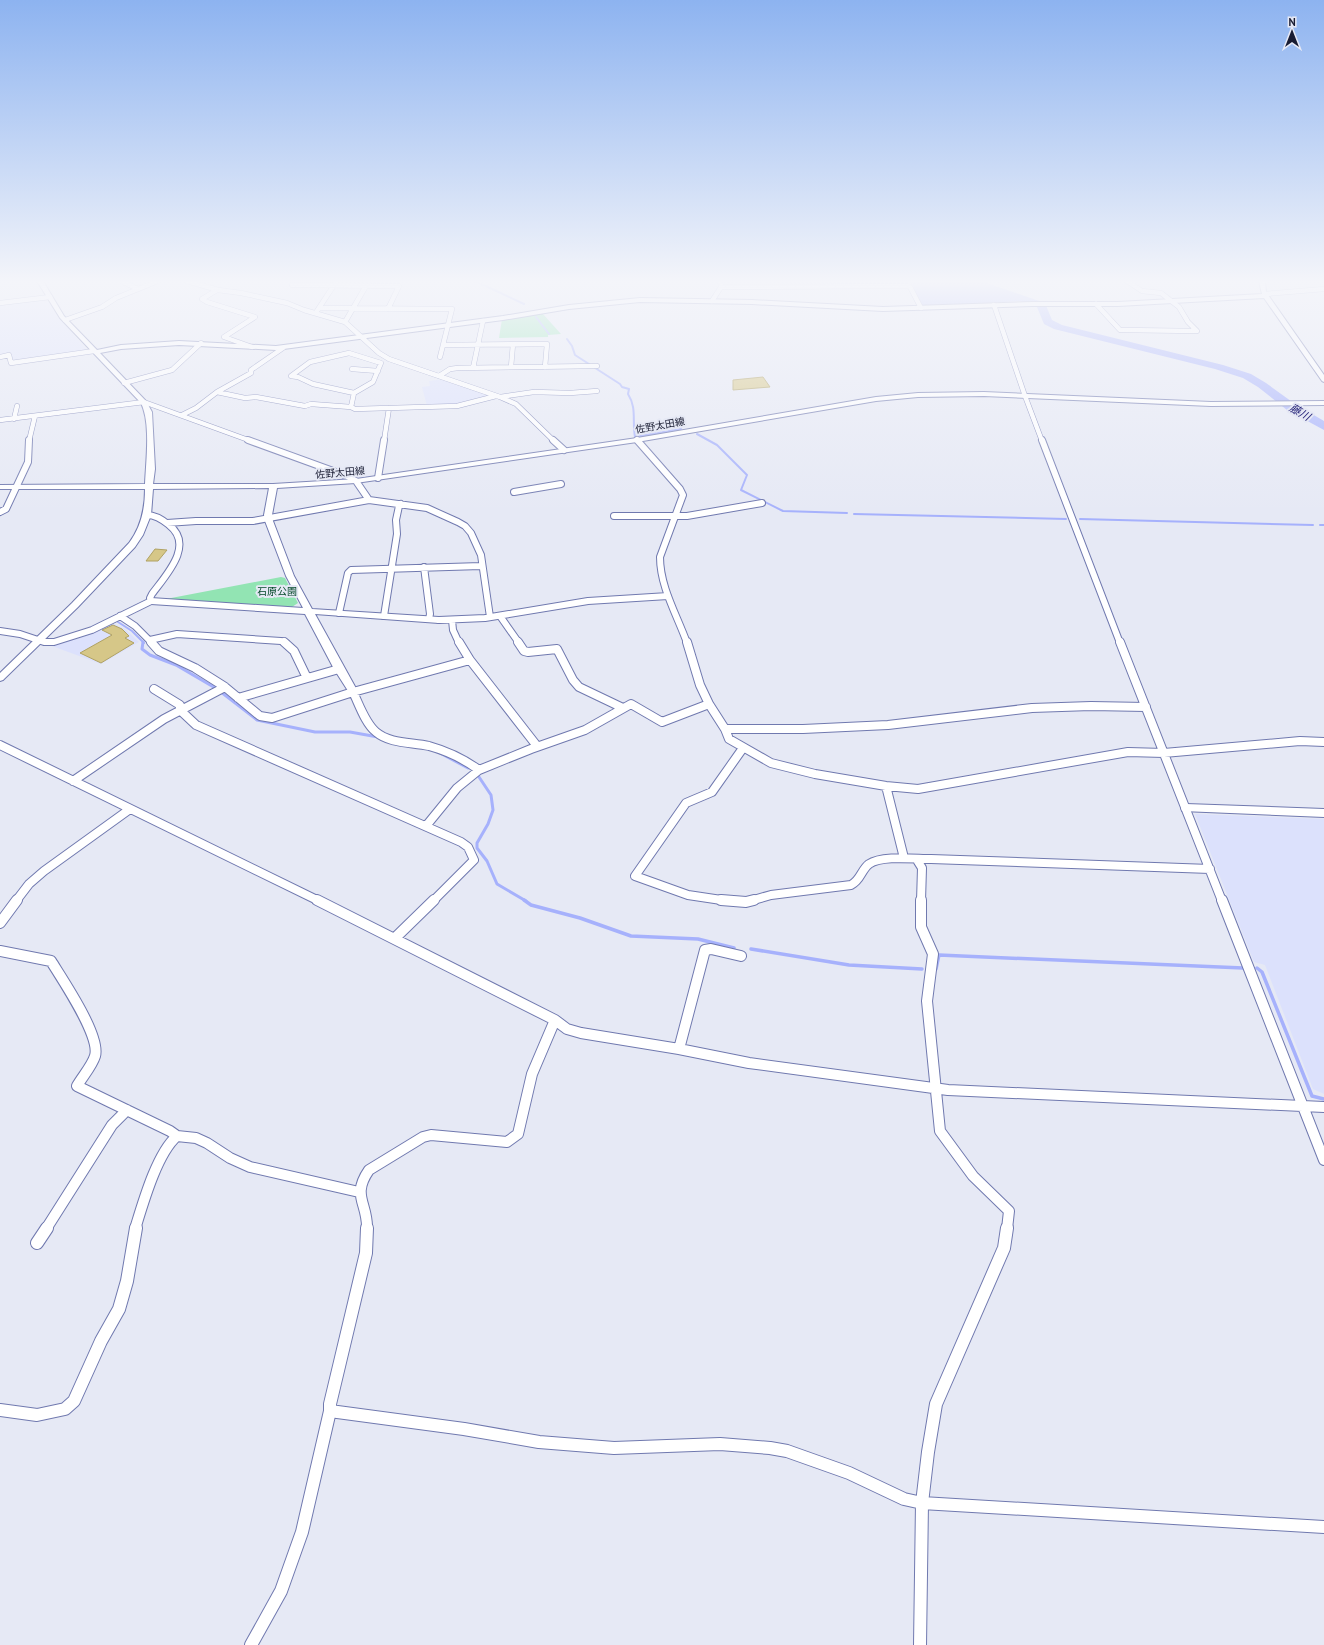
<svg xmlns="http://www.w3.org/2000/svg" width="1324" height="1645" font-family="'PT Sans','Noto Sans JP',sans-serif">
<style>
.built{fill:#dce1fc}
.green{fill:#92e4b3}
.water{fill:#a6b1fc}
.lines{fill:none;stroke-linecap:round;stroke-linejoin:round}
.stream-far2{stroke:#a6b1fc;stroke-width:2}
.stream-far1{stroke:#a6b1fc;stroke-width:3}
.stream{stroke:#a6b1fc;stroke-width:3.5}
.river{fill:#a6b1fc;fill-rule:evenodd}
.building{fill:#d6c788;stroke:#b0a263}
.street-far4-casing{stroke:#7079af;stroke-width:5.5}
.street-far3-casing{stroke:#7079af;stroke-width:8}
.street-far2-casing{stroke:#7079af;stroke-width:10}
.street-far1-casing{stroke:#7079af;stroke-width:12}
.street-casing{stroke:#7079af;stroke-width:14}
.secondary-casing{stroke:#7079af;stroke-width:2}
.street-far4{stroke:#fff;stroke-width:4.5}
.street-far3{stroke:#fff;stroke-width:6}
.street-far2{stroke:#fff;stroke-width:8}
.street-far1{stroke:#fff;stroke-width:10}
.street{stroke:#fff;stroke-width:12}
.secondary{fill:#fff;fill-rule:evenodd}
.labels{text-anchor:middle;stroke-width:4;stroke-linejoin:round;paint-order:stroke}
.far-street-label{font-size:10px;fill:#191c32;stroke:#e6e9f5}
.far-park-label{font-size:10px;fill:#05492a;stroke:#e6e9f5}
.far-water-label{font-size:11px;font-style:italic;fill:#28267a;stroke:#e6e9f5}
</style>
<rect width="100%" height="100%" fill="#e6e9f5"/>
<path class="built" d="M722,281H885L881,284H723Z
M47,299L59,318L88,351L13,362L11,354L0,356V303Z
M443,379L489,396L462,404L427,406L422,387L430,386L429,381Z
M112,623L125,629L139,642L101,664L52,646Z
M1195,814L1324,819V1094L1313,1089L1265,965L1254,962Z"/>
<path class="green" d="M540,313L543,314L561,334L548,335V337L499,338L502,319Z
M281,577L285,578L298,603L292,607L166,599Z"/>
<path class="water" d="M962,281L1013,296L1022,301L926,306L922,305L910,282Z"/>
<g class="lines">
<path class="stream-far2" d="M475,281L524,304
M1026,301H1030
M536,317L549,334
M567,339L572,346L575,355L620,384L622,387L629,389L628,394C637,408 632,421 635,437L681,429
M697,434L717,445L747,475L741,490L783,511L847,513
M854,514L1066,519
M1080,519L1313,525
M1320,525H1324
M118,622L132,631L144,643"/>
<path class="stream-far1" d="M143,642L142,649L150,655L176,665L217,689
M221,692L257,720L315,732H350L378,737
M440,753L468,768
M479,777L491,795L493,810L488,824L477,843V848L487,861L497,884L526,901"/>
<path class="stream" d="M524,900L531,905L580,918L631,936L698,939L734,948
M751,949L849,965L922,969
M1257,968L1262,972L1312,1096L1324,1099
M936,969L939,955L1243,968"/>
<path class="river" d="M965,281H981L1045,303L1052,320L1062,325L1223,365L1251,374L1266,383L1295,404L1324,421V430L1287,410L1258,387L1243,378L1215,369L1054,329L1044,324L1037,307L967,283Z"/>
</g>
<path class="building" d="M763,377L770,387L733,390V380Z
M155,549L167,550L158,561H146Z
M113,625L122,629L129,636L125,638L134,643L101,663L80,653L112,635L102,630Z"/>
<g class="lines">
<g class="street-far4-casing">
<path id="street-far4" d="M121,281L138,289
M187,281L218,290L241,293L287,303L304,310L345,322L379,353L389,359L500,397L516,404L554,441
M292,285L399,286L388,309
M721,287L908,286L910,287L921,308
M217,290L202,299L207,302L255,317L224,337L252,347
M1265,294L1324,289
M712,301L721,287L720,281
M0,303L50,297
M1096,304L1120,330L1197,331L1188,322L1179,307L1161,293L1142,291L1127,281
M994,305L1025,396L1042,441
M319,308L452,309L440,357
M317,311L336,282
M65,320L102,307L116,298L158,281
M345,322L366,286
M443,345L547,344L545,367
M349,353L381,363L373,382L354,393L313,384L298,377L291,376L310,362Z
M0,357L9,355L11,363L94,351
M511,367L513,344
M473,368L483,321
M352,369L378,371
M439,376L450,369L458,368L597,366
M124,383L172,370L201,343
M217,392L245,398L256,397L305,406L311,404L351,407
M354,393L351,407L355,409L457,406L496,396
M500,397L534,392L570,393L597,391
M182,415L196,408L217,392L251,373V370L283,348
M14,419L17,406
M0,420L144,402L251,441
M29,441L35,416
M384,441L389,408"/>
</g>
<g class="street-far3-casing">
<path id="street-far3" d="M248,440L347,476L356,481L369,500
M553,440L564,450
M637,440L680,489L683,495L660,557C660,587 677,615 687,643
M1042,440L1120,643
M378,478L384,440
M514,492L561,484
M0,512L6,509L28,462L29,440
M614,516H687L762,503
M167,523L196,521H253L369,500L427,508L458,522L465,526L471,533L481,555L490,617
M424,567L430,614L429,619
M339,613L348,573L351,570L481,566
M120,616L135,626L152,643
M384,616L397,534L396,520L399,506L401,504
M500,616L519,643
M439,620L485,618L588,601L668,596
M452,620L453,630L459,643
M0,631L20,634L44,642H54L92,630L151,601L150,598L152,594C166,575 195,545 169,525C163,520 155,515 147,515
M150,640L177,634L281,641L286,643"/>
</g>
<g class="street-far2-casing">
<path id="street-far2" d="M151,642L159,651L195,668L225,687L260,716L272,718L353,692L470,660L459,642
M284,642L294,651L307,678
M518,642L524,651L528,652L557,649L573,680L579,687L623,708
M687,642L700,685L709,704L725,729L729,739L771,763L815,774L886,786L918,789L1128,752L1164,753L1300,741L1324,742
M1120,642L1222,901
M470,660L537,746
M154,689L180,705V710L196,725L461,842L468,847L474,860L433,901
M353,692C359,704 365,723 376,732C390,744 412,742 429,746C447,751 464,759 479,770
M238,698L339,669
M725,729H803L888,725L1032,708L1091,706L1146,707
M0,745L319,901
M73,781L164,719L225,687
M886,786L904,858
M426,826L457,788L479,770L531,749L585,730L631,704L662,722L709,704
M917,860L922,868L921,901
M16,901L29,884L44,871L130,809
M728,901L688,895L635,876L686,803L712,792L743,748
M750,901L771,895L851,885C861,880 861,870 869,864C882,855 915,859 931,859L1210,869"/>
</g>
<g class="street-far1-casing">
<path id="street-far1" d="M317,900L555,1020L567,1029L581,1033L679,1049L749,1063L948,1090L1324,1107
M721,900L746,902L754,900
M921,900V927L933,954L927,1001L940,1131L973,1176L1009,1211L1007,1229
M1222,900L1324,1160
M0,923L17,900
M395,938L434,900
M0,951L51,961C62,979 101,1036 95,1056C92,1066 82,1077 77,1086L170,1131L177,1136
M679,1049L705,950L711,949L741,956
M46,1229L112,1125L127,1110
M135,1229C143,1203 157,1153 177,1136L196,1138L207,1143L230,1158L250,1167L359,1192
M367,1229C368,1203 351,1196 369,1170L423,1137L431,1135L507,1142L518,1134L532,1074L555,1020"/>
</g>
<g class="street-casing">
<path id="street" d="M37,1243L47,1228
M0,1410L37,1415L65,1409L74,1401L101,1341L119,1309L127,1281L136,1228
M330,1411L464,1429L539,1442L614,1448L720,1444L770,1448L787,1451L849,1473L904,1499L922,1503L1324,1527
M251,1645L281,1591L302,1532L330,1411V1404L366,1253L367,1228
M920,1645L922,1503L928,1452L936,1404L1004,1248L1007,1228"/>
</g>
<g class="secondary-casing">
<path id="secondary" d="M37,281H43L64,316L97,350L121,345L179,341L276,346L503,316L569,305L640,298L752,300L883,307L1032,302H1118L1262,294L1259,281H1265L1266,292L1324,375V382L1322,381L1264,298L1118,306H1032L883,311L752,304L640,302L569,309L503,320L276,350L179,345L121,349L100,353L146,401L152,412L155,469L153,484H273L356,479L637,438L876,397L918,393L984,392L1211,402L1324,401V405L1211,406L984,396L918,397L876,401L637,442L356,483L277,488L272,515L273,521L294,576L312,609L439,617L444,620L439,623L315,614L358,692L353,695L350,694L334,669L305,614L151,604L147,601L151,598L303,608L286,576L265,521L264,515L269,488L153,489L151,515L143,535L135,547L78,607L3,680L0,681V673L72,603L129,543C141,527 145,509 145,489H0V485L145,484C146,461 151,423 141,403L60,318Z
M1186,804L1324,809V817L1182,811L1181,808L1182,805Z"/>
</g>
<use href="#street-far4" class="street-far4"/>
<use href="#street-far3" class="street-far3"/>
<use href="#street-far2" class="street-far2"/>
<use href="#street-far1" class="street-far1"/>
<use href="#street" class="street"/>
<use href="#secondary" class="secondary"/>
</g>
<linearGradient id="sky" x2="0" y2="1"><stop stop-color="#8db3f0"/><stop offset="0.55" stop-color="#f4f5fa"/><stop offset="1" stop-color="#f4f5fa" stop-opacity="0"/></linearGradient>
<rect width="1324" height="512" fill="url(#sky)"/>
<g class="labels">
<g class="far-street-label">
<text transform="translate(660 425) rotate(-10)" y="4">佐野太田線</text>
<text transform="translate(340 472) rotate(-5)" y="4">佐野太田線</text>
</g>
<g class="far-park-label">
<text x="277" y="595">石原公園</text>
</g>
<g class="far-water-label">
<text transform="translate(1300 412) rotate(30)" y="4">藤川</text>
</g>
</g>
<g transform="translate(1292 32)" stroke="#e6e9f5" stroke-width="3" paint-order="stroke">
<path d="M0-3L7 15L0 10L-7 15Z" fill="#191c32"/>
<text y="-6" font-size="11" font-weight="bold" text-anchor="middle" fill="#191c32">N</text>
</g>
</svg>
